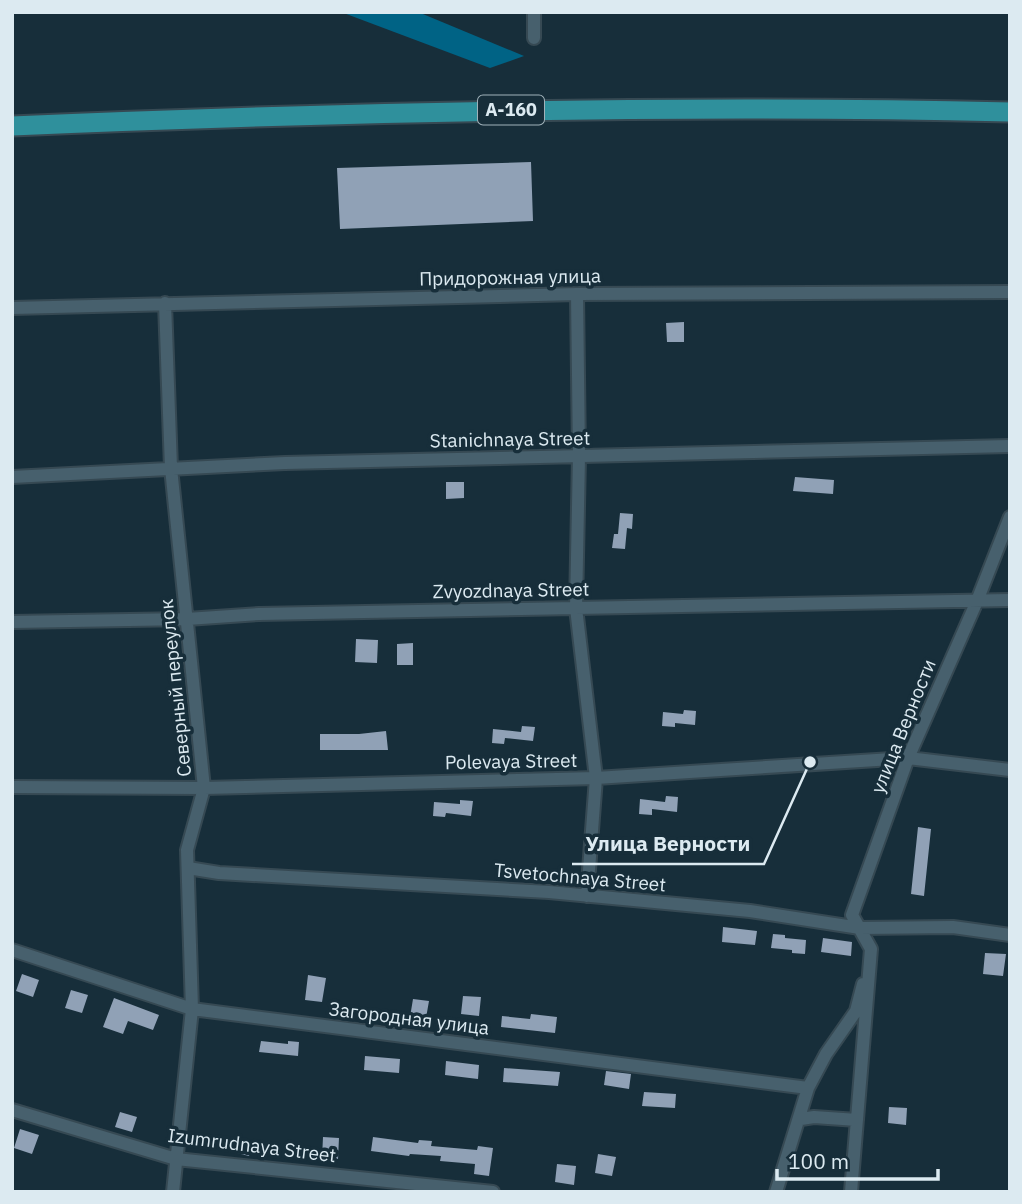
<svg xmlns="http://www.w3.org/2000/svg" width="1022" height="1204" font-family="'IBM Plex Sans',sans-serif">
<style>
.forest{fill:#006385}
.building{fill:#90a1b6}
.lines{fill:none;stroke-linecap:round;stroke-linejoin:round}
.minor-casing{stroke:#364953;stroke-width:16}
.highway-casing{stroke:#364953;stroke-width:23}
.minor{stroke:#47606d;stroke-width:12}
.highway{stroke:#2f909c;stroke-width:19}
.labels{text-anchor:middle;stroke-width:7;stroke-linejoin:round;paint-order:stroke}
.shield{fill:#172e3a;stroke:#a1b2ba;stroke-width:2}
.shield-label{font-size:18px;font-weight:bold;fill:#dceaf1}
.street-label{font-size:19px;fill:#dceaf1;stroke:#172e3a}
.leader{fill:none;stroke:#dceaf1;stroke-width:2.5}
.callout-dot{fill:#dceaf1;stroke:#172e3a;stroke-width:2.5}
.callout-label{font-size:21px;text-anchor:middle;font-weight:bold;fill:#dceaf1;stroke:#172e3a;stroke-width:7;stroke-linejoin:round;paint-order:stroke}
</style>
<rect width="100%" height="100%" fill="#172e3a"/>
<path class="forest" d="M341,12H418L524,56L490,68Z"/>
<path class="building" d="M531,162L533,221L340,229L337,168Z
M684,322V342H667L666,323Z
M795,477L834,480L833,494L793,491Z
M446,482H464V498L446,499Z
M620,513L633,514L632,529L627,528L625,549L612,548L614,534H618Z
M356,639L378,640L377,663L355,662Z
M413,643V665H397V644Z
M684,710L696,711L695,725L675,723V727L662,726L663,712L683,714Z
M522,726L535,727L533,741L505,738L504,744L492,743L493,729L521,732Z
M386,731L388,750H320V734H359Z
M666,796L678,797L677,812L652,809V815L639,814L640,799L665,802Z
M460,800L473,801L471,816L446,813L445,817L433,816L434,802L460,804Z
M918,827L931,829L924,896L911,894Z
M723,927L757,931L755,945L722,942Z
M773,934L785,935V938L806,940L805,954L792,953V950L771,948Z
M823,938L852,942L851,956L821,952Z
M985,953L1006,954L1003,976L983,974Z
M22,974L39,980L33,997L16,991Z
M308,975L326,978L322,1002L305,1000Z
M71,990L88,995L82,1013L65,1008Z
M463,996L481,997L479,1016L461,1014Z
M114,998L159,1015L153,1030L128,1021L123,1034L103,1027Z
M413,999L429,1001L426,1018L410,1017Z
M531,1014L557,1017L555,1033L501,1027L502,1016L530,1019Z
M261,1041L288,1044V1041L299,1042L298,1056L259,1052Z
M365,1056L400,1059L399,1073L364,1070Z
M446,1061L479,1065L478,1079L445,1075Z
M504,1068L560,1072L558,1086L503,1082Z
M606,1071L631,1074L629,1089L604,1085Z
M644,1092L676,1094L675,1108L642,1106Z
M889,1107L907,1108L906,1125L888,1123Z
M120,1112L137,1117L132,1132L115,1127Z
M20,1129L39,1135L32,1154L14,1148Z
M237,1137L253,1141L249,1156L233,1152Z
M323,1137L339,1138L338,1159L322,1158Z
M373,1137L418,1143L419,1140L432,1141L431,1146L477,1150L478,1146L493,1148L489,1176L474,1174L475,1164L440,1161L441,1156L410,1154L409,1156L371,1151Z
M598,1154L616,1157L612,1176L595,1173Z
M557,1164L576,1166L574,1185L555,1182Z"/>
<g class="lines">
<g class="minor-casing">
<path id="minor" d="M534,38V12
M577,294L579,456L576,608L596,778L587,896
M165,303L171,468L204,788L187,850L192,1009L173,1192
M12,308L577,294L1010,292
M12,477L285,463L1010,446
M12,622L187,619L259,614L1010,600
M12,787L204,788L596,778L908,758L1010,770
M188,868L219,873L549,892L750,911L860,928L953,927L1010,935
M12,950L192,1009L808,1088
M12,1110L176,1159L493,1192
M801,1119L814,1117L857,1120
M776,1192L808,1088L826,1054L856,1011L863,984
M851,1192L871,949L852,915L908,758L977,601L1010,517"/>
</g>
<g class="highway-casing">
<path id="highway" d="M12,126C344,112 677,104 1010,112"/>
</g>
<use href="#minor" class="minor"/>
<use href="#highway" class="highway"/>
</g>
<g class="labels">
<rect class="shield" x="478" y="95.5" width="66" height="29" rx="5"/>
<g class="shield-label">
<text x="511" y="116">А-160</text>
</g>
<g class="street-label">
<text transform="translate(510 277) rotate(-1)" y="7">Придорожная улица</text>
<text transform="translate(510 439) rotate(-1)" y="7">Stanichnaya Street</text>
<text transform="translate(511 590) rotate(-1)" y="7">Zvyozdnaya Street</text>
<text transform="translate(175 688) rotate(-96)" y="7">Северный переулок</text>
<text transform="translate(903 726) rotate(-68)" y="7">улица Верности</text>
<text transform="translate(511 761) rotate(-1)" y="7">Polevaya Street</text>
<text transform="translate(580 877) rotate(5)" y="7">Tsvetochnaya Street</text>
<text transform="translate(409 1018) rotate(7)" y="7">Загородная улица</text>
<text transform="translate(252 1145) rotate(7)" y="7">Izumrudnaya Street</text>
</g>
</g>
<path class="leader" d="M810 762L764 864H572"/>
<circle class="callout-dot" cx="810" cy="762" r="7"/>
<g class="callout-label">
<text x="668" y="851">Улица Верности</text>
</g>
<rect width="1022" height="1204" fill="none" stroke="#dceaf1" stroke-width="28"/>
<path d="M777 1169v10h161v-10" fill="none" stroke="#dceaf1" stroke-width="3.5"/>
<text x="788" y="1169" font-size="21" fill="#dceaf1" stroke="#172e3a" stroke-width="5" paint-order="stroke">100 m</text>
</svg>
